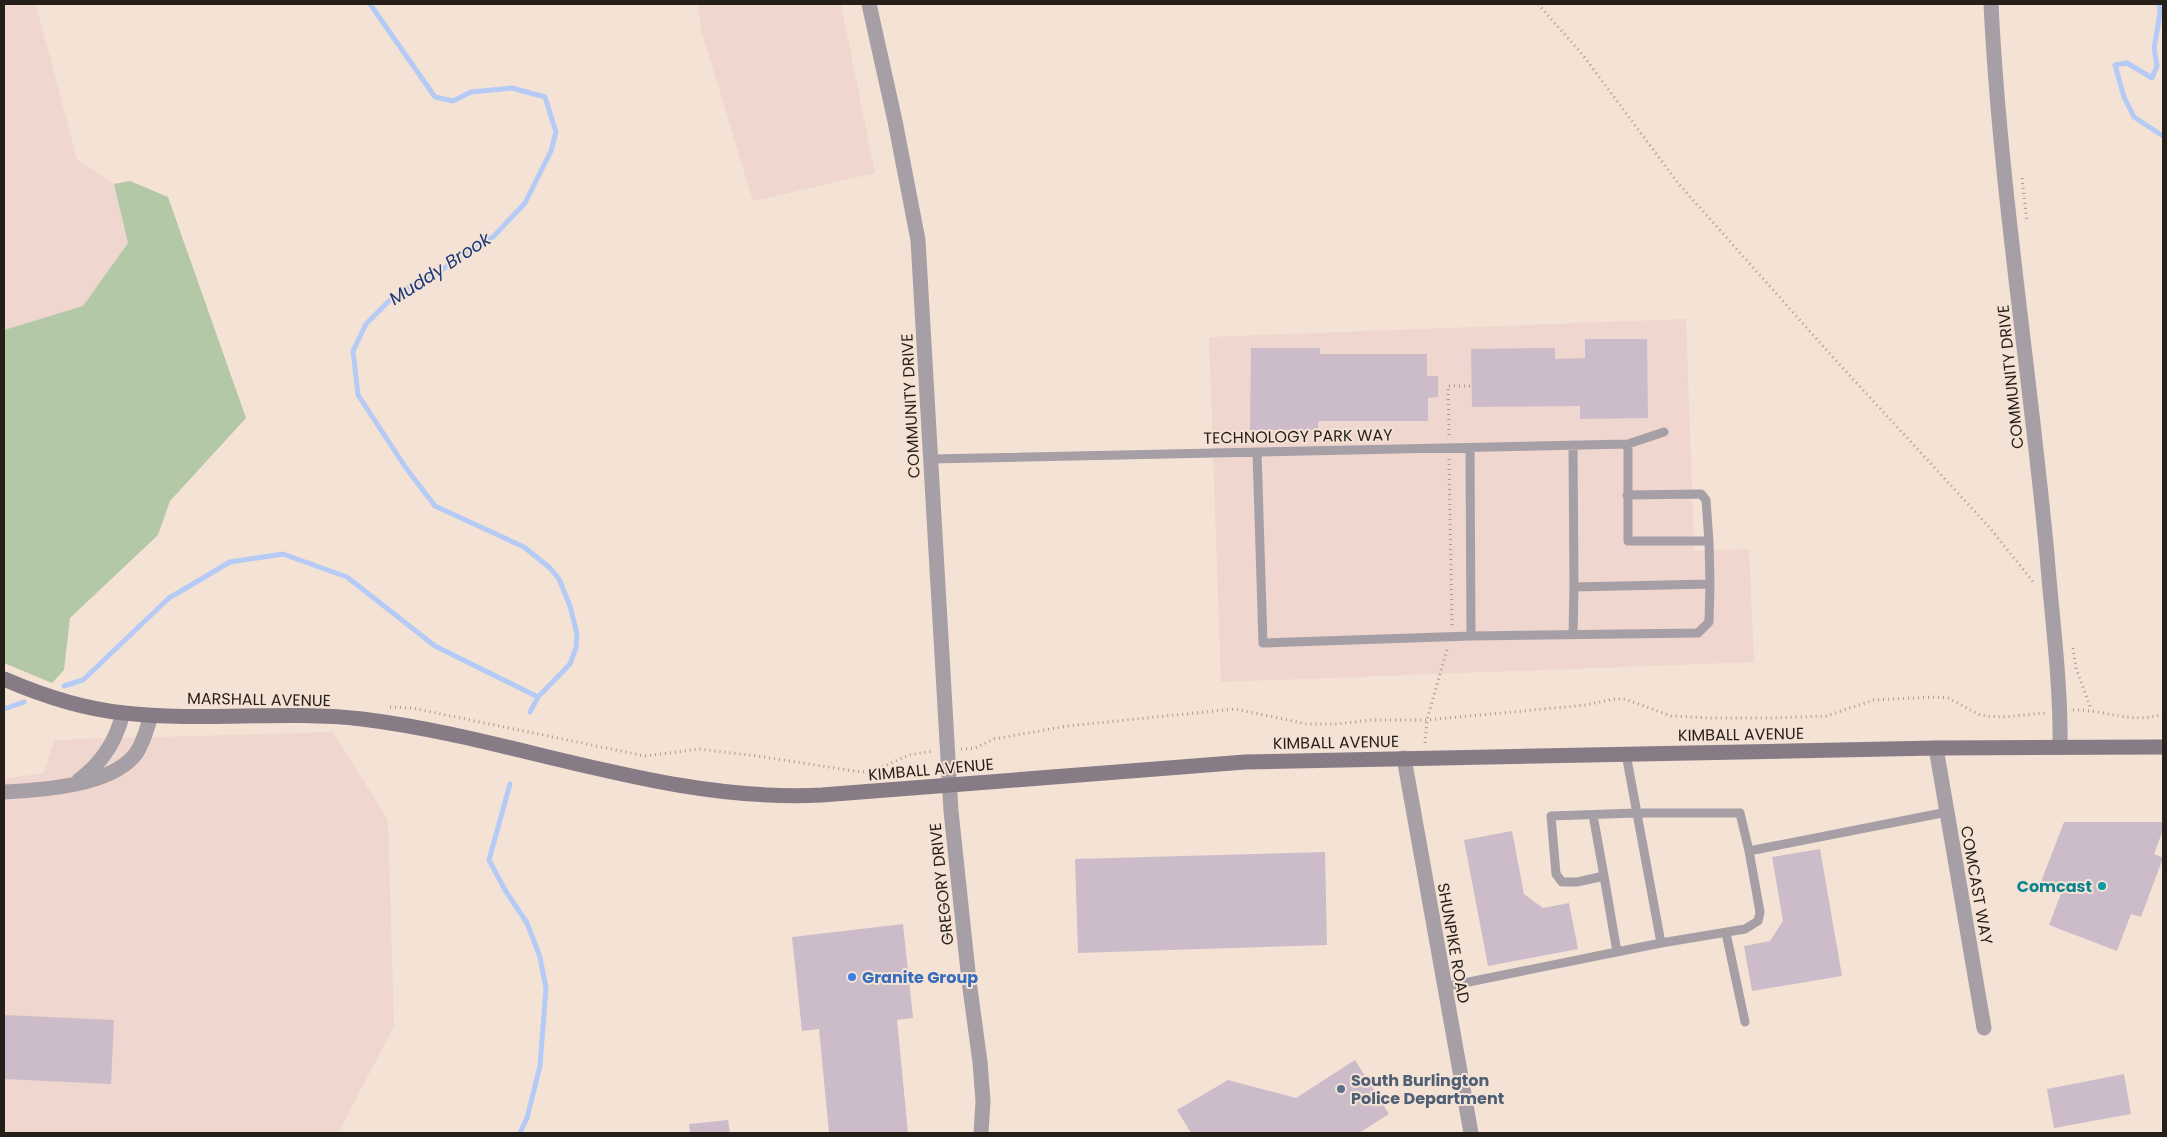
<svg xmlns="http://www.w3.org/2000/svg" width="2167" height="1137" font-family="Poppins,sans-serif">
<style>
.commercial{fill:#efd6ce}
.green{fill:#b3c8a7}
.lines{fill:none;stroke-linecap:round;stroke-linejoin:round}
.stream{stroke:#b5cbf6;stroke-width:5}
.building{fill:#ccbcca}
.path{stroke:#a89a90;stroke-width:3;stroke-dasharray:1 4;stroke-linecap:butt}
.service{stroke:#a69fa5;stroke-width:9}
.minor{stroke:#a69fa5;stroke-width:15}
.tertiary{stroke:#a69fa5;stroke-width:15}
.secondary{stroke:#877c85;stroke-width:15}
.culture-dot{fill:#0f9aa8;stroke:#f4e2d5;stroke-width:2}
.shop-dot{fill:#3f7fe0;stroke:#f4e2d5;stroke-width:2}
.service-dot{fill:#5c6f8a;stroke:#f4e2d5;stroke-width:2}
.labels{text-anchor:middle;stroke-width:4;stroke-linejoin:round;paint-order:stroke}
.street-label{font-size:16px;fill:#251e19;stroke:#f4e2d5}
.culture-label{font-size:16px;font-weight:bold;fill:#0d838f;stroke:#f4e2d5;text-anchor:end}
.shop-label{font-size:16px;font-weight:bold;fill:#366cbe;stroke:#f4e2d5;text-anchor:start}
.service-label{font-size:16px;font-weight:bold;fill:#4e5e75;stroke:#f4e2d5;text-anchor:start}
.water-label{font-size:18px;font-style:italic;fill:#1d3977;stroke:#f4e2d5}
</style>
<rect width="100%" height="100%" fill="#f4e2d5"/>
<path class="commercial" d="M4,4H36L77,160L114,184L128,243L83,306L4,330Z
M697,4H841L875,173L753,201L702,33Z
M1686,319L1694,551L1749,549L1754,662L1221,682L1209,337Z
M333,732L388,820L394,1026L338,1133H4V779L44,773L54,740Z"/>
<path class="green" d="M130,181L168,197L246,418L170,501L158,535L70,618L64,670L52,683L4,663V330L83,306L128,243L114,184Z"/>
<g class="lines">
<path class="stream" d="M370,4L435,97L453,101L471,92L512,88L545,97L556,132L551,151L525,203L493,237L479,243L436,274L412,285L404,293L389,301L366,324L353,351L358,395L406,468L435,506L524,547L550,568L559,579L570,606L577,634L576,648L570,664L538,697L530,712
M2159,4L2160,14L2154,48L2157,66L2152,78L2127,63L2115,65L2124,97L2134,117L2163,136
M64,686L83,680L169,598L230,562L283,554L347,577L435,646L538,697
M4,709L24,702
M510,784L489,860L505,890L527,923L540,957L546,988L540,1066L527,1118L520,1133"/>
</g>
<path class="building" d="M1585,339H1647L1648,418L1580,419V406L1472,407L1471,349L1555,348V359L1585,358Z
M1251,348H1320V354H1427V376H1438V397L1428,398V421H1318V430H1250Z
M2064,822H2163V830L2154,854L2163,858L2141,917L2131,914L2117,951L2049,925L2062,891L2041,882Z
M1512,831L1524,894L1543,908L1569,903L1578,949L1488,966L1464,840Z
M1820,849L1842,976L1752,991L1744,946L1770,941L1783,921L1772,857Z
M1325,852L1327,945L1078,953L1075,859Z
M903,924L913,1018L897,1020L908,1133H829L819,1029L802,1031L792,937Z
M4,1015L114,1020L111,1084L4,1079Z
M1355,1060L1389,1114L1359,1133H1191L1177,1110L1228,1080L1296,1098Z
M2124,1074L2131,1114L2054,1128L2047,1089Z
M728,1120L730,1133H690L689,1124Z"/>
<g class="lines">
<path class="path" d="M1538,4L1582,54L1678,183L1830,354L1990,528L2034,583
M2022,178L2027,222
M1449,435L1448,386H1471
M1449,459L1452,625
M2073,648L2076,668L2091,709
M390,707L412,708L645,756L699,749L757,756L861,772L878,769L909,755L933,751
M2073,710C2104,709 2132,725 2163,714
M1425,743L1427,720L1447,649
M961,749L975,748L994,739L1067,726L1235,709L1307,724H1337L1371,720H1427L1586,705L1613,699H1625L1671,716L1712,718H1769L1826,716L1874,700L1936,697L1948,698L1980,715L1987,716L2003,717L2045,713"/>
<path class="service" d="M1470,448L1471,636L1698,633L1709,622L1710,584L1574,587L1573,445
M1257,452L1263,643L1471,636
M931,459L1628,444L1664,432
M1627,495L1701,494L1706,500L1709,541H1628V444
M1709,541L1710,584
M1573,635L1574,587
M1593,815L1604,876
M1726,933L1745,1022
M1661,943L1745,929L1758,921L1760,912L1749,851
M1617,952L1604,876L1577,882H1562L1556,874L1551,816L1636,813H1740L1749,851L1947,812
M1444,987L1661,943L1626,754"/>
<path class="minor" d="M869,4L895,121L918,240L951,811L969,981L980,1062L983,1101L981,1133
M1991,4C2000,188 2030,371 2047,555C2052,619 2061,683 2060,747
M1936,748L1984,1028
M1404,758L1471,1133"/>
<path class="tertiary" d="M79,780C102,763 116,742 123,713
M4,792C42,790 114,786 137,752C144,741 147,728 151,716"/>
<path class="secondary" d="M4,679C41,695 83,709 124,713C203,722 283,710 362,719C517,738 664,803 822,795L1245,762L1936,748L2163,747"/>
</g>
<circle class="culture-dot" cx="2102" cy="886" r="5"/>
<circle class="shop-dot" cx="852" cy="977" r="5"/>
<circle class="service-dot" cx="1341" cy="1089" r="5"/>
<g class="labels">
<g class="street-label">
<text transform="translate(2010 377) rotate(-96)" y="6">COMMUNITY DRIVE</text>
<text transform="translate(910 406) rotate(-93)" y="6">COMMUNITY DRIVE</text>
<text transform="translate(1298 436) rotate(-1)" y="6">TECHNOLOGY PARK WAY</text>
<text transform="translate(259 699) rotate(1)" y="6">MARSHALL AVENUE</text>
<text transform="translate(1741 734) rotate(-1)" y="6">KIMBALL AVENUE</text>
<text transform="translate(1336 742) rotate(-1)" y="6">KIMBALL AVENUE</text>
<text transform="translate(931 769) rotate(-5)" y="6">KIMBALL AVENUE</text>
<text transform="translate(941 884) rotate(-96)" y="6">GREGORY DRIVE</text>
<text transform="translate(1977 885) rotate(80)" y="6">COMCAST WAY</text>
<text transform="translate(1454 943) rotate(80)" y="6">SHUNPIKE ROAD</text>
</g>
<g class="culture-label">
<text x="2092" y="892">Comcast</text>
</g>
<g class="shop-label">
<text x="862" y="983">Granite Group</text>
</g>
<g class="service-label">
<text x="1351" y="1086">South Burlington<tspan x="1351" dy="18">Police Department</tspan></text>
</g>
<g class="water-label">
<text transform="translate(440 269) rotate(-33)" y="6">Muddy Brook</text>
</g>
</g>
<rect width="2167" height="1137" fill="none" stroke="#251e19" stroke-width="10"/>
</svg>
